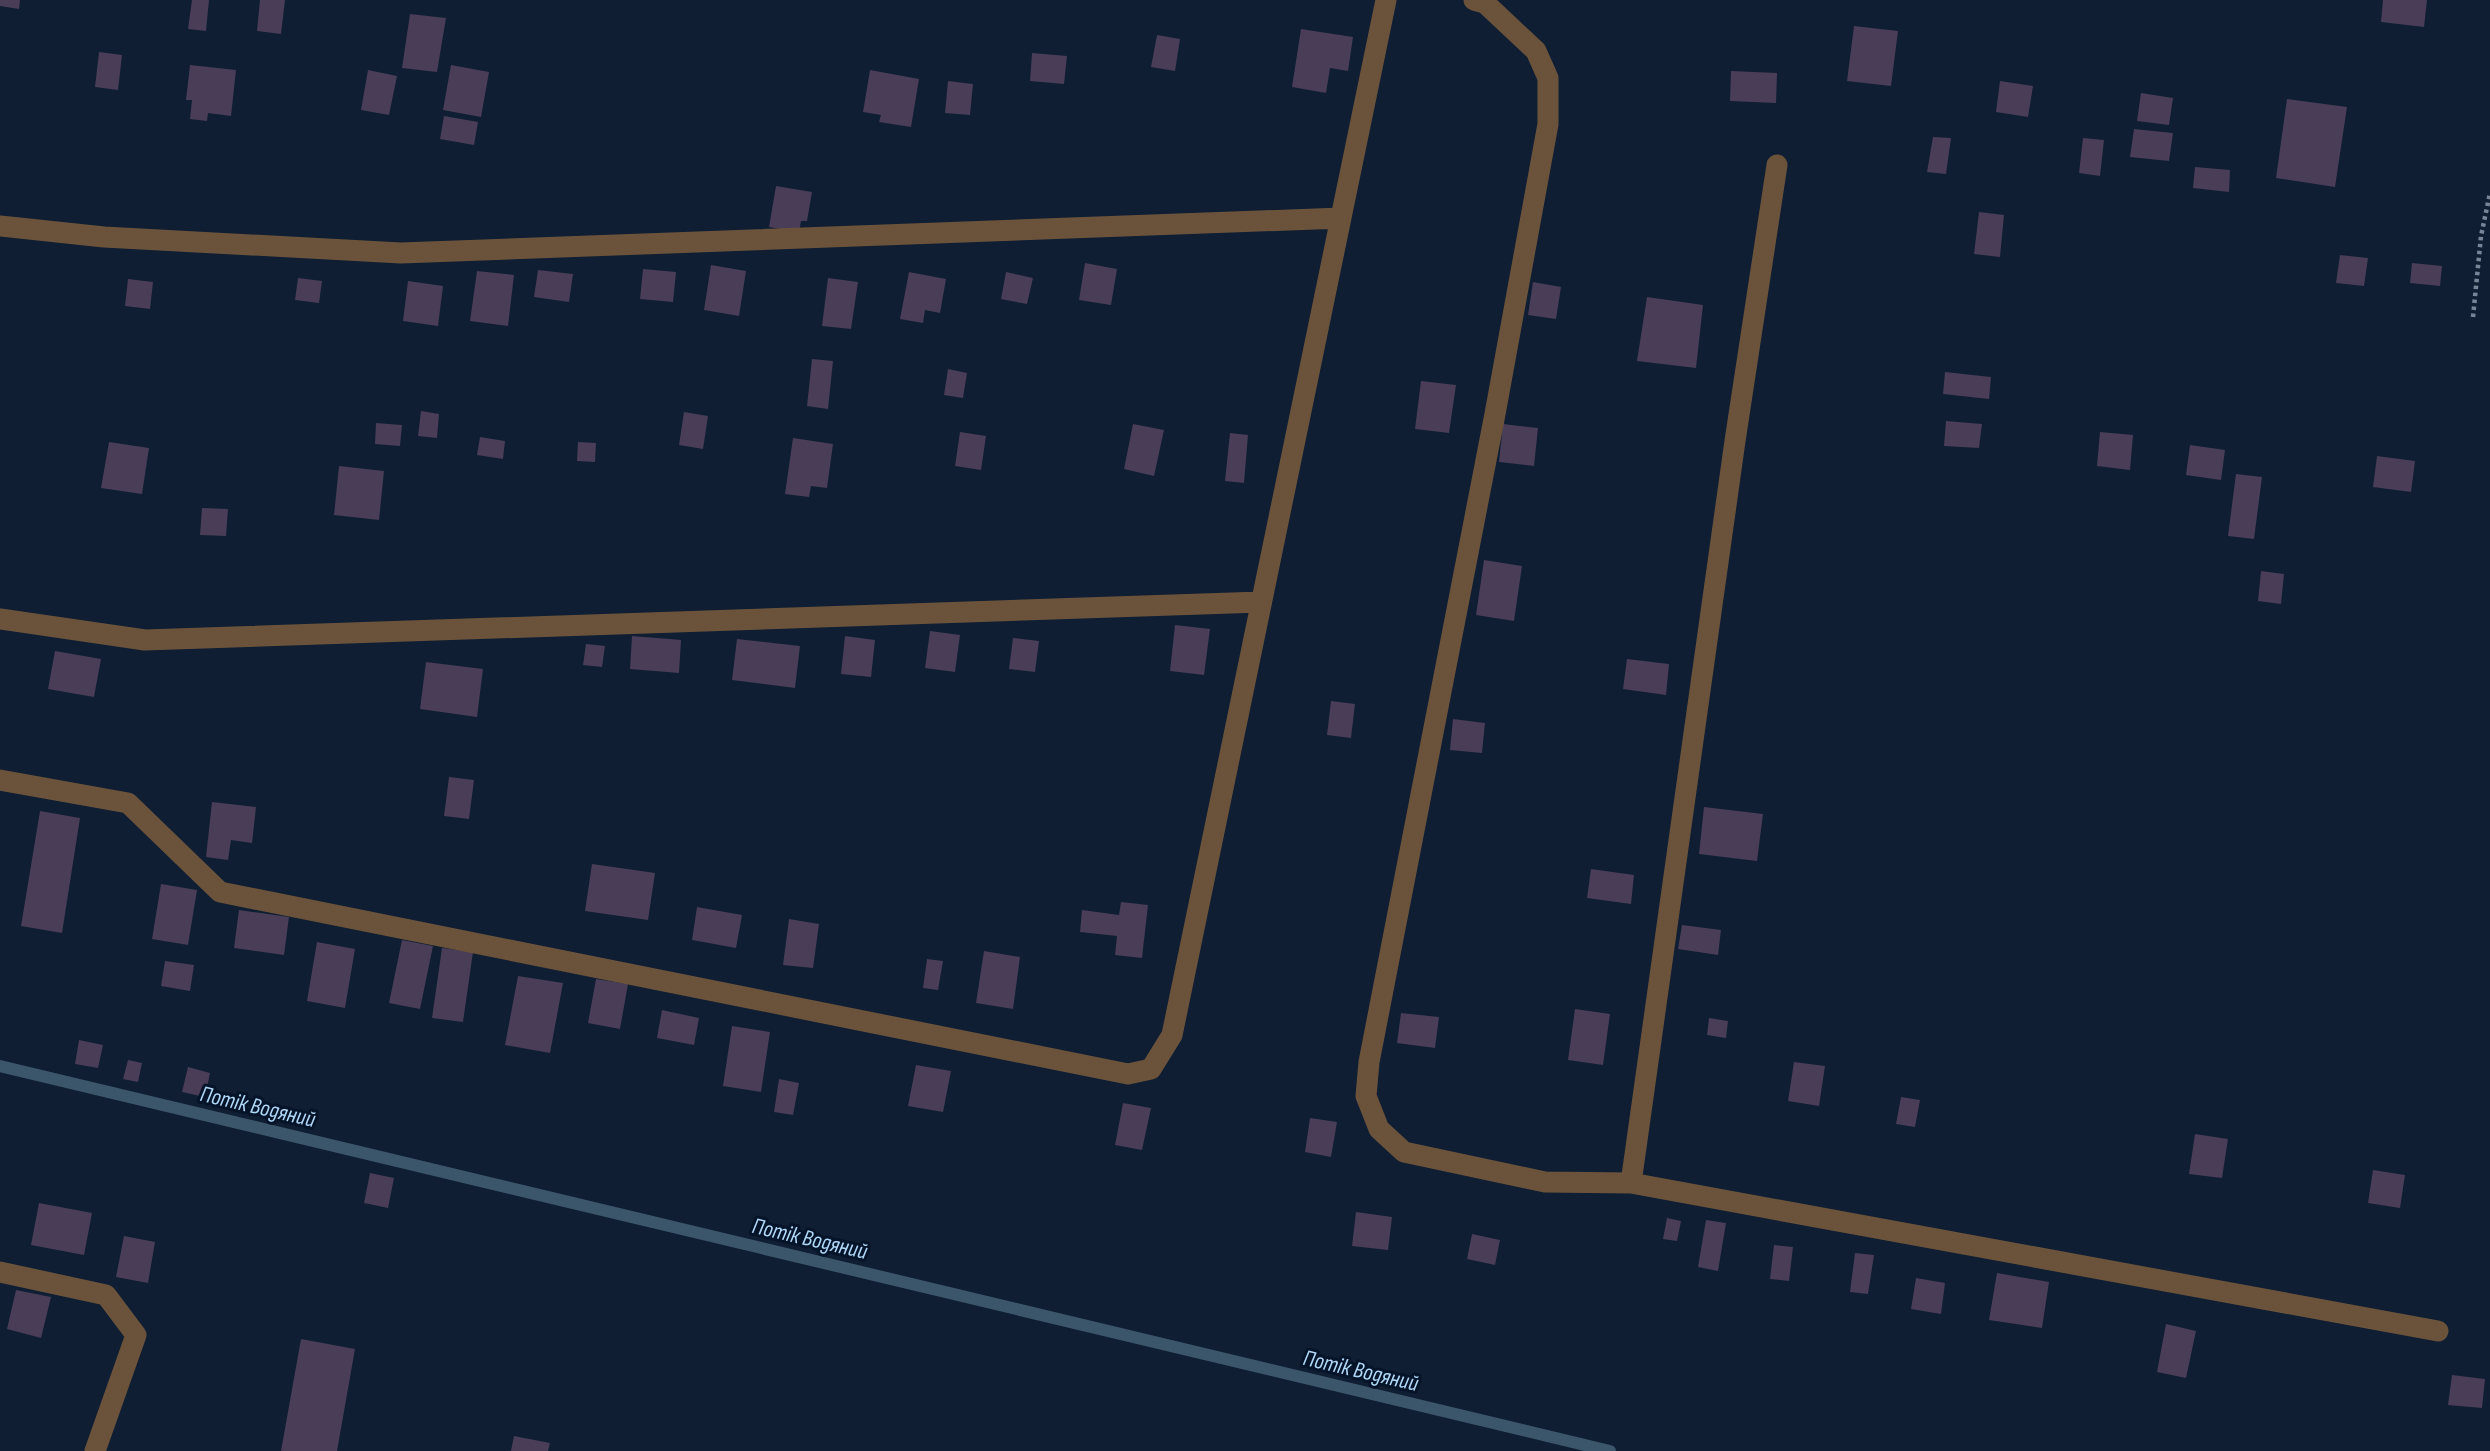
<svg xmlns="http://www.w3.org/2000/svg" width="2490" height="1451" font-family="'Sofia Sans Condensed',sans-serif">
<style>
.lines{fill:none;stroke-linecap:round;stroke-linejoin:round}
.stream{stroke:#3b556a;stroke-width:12}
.building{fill:#493d58}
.path{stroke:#798597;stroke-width:4.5;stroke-dasharray:3.5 3.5;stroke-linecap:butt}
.street{stroke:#6b533b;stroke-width:21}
.labels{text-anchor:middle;stroke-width:6;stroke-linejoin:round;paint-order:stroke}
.water-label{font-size:23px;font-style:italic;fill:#afd7f7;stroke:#061429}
</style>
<rect width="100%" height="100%" fill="#0f1e33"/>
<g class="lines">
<path class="stream" d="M0,1066L1610,1451"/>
</g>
<path class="building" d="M0,0H20L19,9L0,6Z
M192,0H209L206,31L188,29Z
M260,0H285L281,34L257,31Z
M2383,0H2427L2424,27L2381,22Z
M410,14L446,18L437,72L402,68Z
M1854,26L1898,31L1891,86L1847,81Z
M1301,29L1353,37L1348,71L1330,68L1326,93L1292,87Z
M1157,35L1180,39L1175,71L1151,67Z
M99,52L122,55L118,90L95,87Z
M1032,53L1067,56L1064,84L1030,81Z
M190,65L236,70L231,116L208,113L207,121L190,119L192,100H186Z
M451,65L489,72L481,117L443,110Z
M368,70L397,76L389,115L361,110Z
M870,70L919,79L911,127L879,122L881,115L863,112Z
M1731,71L1777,73L1776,103L1730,101Z
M948,81L973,84L970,115L945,113Z
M2000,81L2033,86L2028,117L1996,112Z
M2141,93L2173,98L2169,125L2137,121Z
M2287,99L2347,107L2335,187L2276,178Z
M444,116L478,122L474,145L440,139Z
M2134,129L2173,133L2169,161L2130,157Z
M1933,137L1951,138L1946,174L1927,172Z
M2083,138L2104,140L2100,176L2079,173Z
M2195,167L2230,170L2229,192L2193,188Z
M776,186L812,192L807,221H801L799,232L769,227Z
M1979,212L2004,215L2000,257L1974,254Z
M2340,255L2368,258L2364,286L2336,283Z
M1085,263L1117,269L1111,305L1079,300Z
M2412,263L2442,266L2440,286L2410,283Z
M711,265L746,271L739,316L704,310Z
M643,269L676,272L673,302L640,299Z
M538,270L573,274L569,302L534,297Z
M477,271L514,275L508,326L470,321Z
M909,272L946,279L940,313L925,310L923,323L900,319Z
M1006,272L1033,278L1027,304L1001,299Z
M298,278L322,281L319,303L295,300Z
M828,278L858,282L851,329L822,326Z
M128,279L153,282L150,309L125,306Z
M408,281L443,286L438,326L403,321Z
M1533,282L1561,287L1556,319L1528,315Z
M1647,297L1703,305L1696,368L1637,361Z
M812,359L833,361L828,409L807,406Z
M948,369L967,373L963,398L944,395Z
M1945,372L1991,377L1989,399L1943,394Z
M1421,381L1456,385L1449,433L1415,429Z
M421,411L439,414L437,438L418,436Z
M684,412L708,416L703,449L679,445Z
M1946,421L1982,424L1979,448L1944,446Z
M376,423L402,425L400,446L375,444Z
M1133,424L1164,430L1154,476L1124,469Z
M1503,424L1538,428L1534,466L1499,462Z
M960,432L986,436L981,470L955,466Z
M2100,432L2133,435L2130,470L2097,466Z
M1230,433L1248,435L1244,483L1225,481Z
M480,437L505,441L503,459L477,455Z
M793,438L833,444L827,488L811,486L809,497L785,494Z
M109,442L149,448L142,494L101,488Z
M578,442L596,443L595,462L577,461Z
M2190,445L2225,450L2221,480L2186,475Z
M2377,456L2415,461L2411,492L2373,487Z
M339,466L384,471L379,520L334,515Z
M2236,474L2262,477L2254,539L2228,536Z
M202,508L228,509L226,536L200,535Z
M1484,560L1522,566L1514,621L1476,615Z
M2261,571L2284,574L2281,604L2258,601Z
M1175,625L1210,629L1204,675L1170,671Z
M930,631L960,635L955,672L925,668Z
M632,636L681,640L679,673L630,669Z
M845,636L875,640L871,677L841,674Z
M1013,638L1039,641L1035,672L1009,669Z
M737,639L800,646L795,688L732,680Z
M586,644L605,646L602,667L583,665Z
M55,651L101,659L94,697L48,689Z
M1627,659L1669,664L1666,695L1623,689Z
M426,662L483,669L477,717L420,709Z
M1331,701L1355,704L1351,738L1327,735Z
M1453,719L1485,723L1482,753L1450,750Z
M449,777L474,780L469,819L444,816Z
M212,802L256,807L252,843L231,840L228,860L206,857Z
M1704,807L1763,814L1757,861L1699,854Z
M40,811L80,818L62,933L21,926Z
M592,864L655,873L648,920L585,911Z
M1591,869L1634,875L1631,904L1587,898Z
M161,884L197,890L188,945L152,939Z
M1121,902L1148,905L1142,958L1115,955L1117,936L1080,932L1082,910L1119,915Z
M697,907L742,915L736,948L692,940Z
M239,910L289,917L284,955L234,948Z
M789,919L819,924L813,968L783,965Z
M1682,925L1721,930L1718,955L1678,949Z
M402,940L433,946L420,1009L389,1003Z
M317,942L355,949L345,1008L307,1001Z
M442,948L473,952L463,1022L432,1018Z
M984,951L1020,957L1013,1009L976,1003Z
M927,959L943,961L938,990L923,988Z
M165,961L194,965L190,991L161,986Z
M518,976L563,983L550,1053L505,1045Z
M596,979L628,984L620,1029L588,1023Z
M1575,1009L1610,1014L1603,1065L1568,1060Z
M662,1010L699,1018L694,1045L657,1038Z
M1401,1013L1439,1017L1435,1048L1397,1043Z
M1709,1018L1728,1021L1726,1038L1707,1035Z
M732,1026L770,1032L761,1092L723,1086Z
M79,1040L103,1045L98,1068L75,1064Z
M128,1060L142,1063L138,1082L123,1079Z
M1794,1062L1825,1066L1819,1106L1788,1101Z
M916,1065L951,1071L943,1112L908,1106Z
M188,1067L210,1073L205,1097L182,1092Z
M779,1079L799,1083L793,1115L774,1112Z
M1901,1097L1920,1100L1915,1127L1896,1124Z
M1123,1103L1151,1108L1142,1150L1115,1145Z
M1310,1118L1337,1122L1331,1157L1305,1152Z
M2195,1134L2228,1139L2222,1178L2189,1174Z
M2373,1170L2405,1175L2400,1208L2368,1203Z
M370,1173L394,1178L388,1208L364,1203Z
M39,1203L92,1213L84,1255L31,1245Z
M1356,1212L1392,1217L1388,1250L1352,1246Z
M1667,1218L1681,1221L1677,1241L1663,1239Z
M1706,1220L1726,1223L1718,1271L1698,1267Z
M1472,1234L1500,1240L1495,1265L1467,1259Z
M124,1236L155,1242L148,1283L116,1277Z
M1774,1245L1793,1247L1789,1281L1770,1279Z
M1855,1253L1874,1255L1868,1294L1850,1292Z
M1997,1273L2049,1282L2042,1328L1989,1320Z
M1916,1278L1945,1283L1941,1314L1911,1309Z
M16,1290L51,1297L41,1338L7,1329Z
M2166,1324L2196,1331L2186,1378L2157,1372Z
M301,1339L355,1349L337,1451H281Z
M2452,1375L2485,1379L2482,1408L2448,1405Z
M514,1436L550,1443L548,1451H511Z"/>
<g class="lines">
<path class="path" d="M2473,317L2481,236L2490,193"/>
<path class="street" d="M1474,0L1485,3L1536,51L1548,78V124L1495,414L1369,1062L1366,1096L1379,1129L1404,1152L1545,1182L1631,1183L2438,1331
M0,226L104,237L401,253L1341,218
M0,619L145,640L1261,602
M0,780L128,803L220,892L1128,1074L1151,1069L1172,1035L1386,0
M1631,1183L1735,441L1777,165
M0,1272L106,1295L136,1335L95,1451"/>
</g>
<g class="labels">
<g class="water-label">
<text transform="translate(258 1106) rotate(13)" y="8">Потік Водяний</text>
<text transform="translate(810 1238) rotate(13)" y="8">Потік Водяний</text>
<text transform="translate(1361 1370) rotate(13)" y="8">Потік Водяний</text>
</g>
</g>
</svg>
